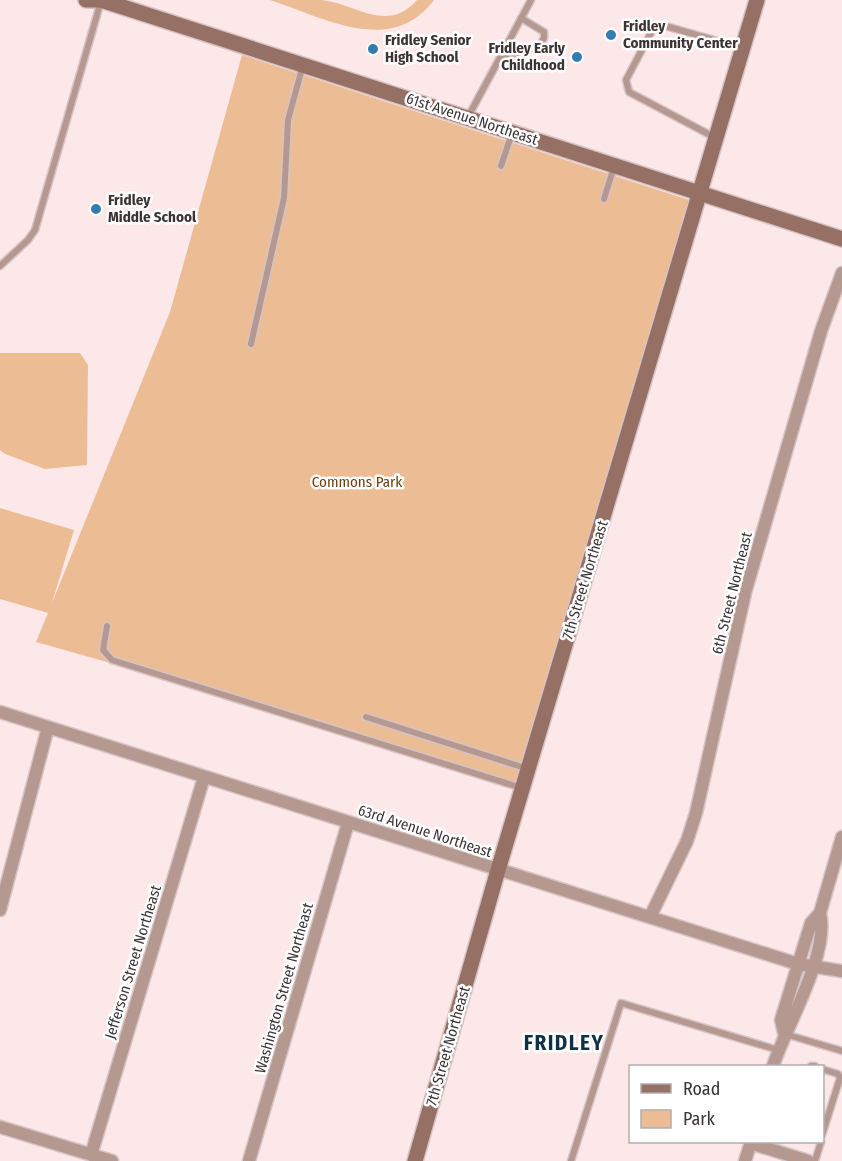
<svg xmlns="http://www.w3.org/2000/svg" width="842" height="1161" font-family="'Fira Sans Condensed',sans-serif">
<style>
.green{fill:#ecbd94}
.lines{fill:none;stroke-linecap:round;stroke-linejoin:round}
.lane-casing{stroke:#d6c4c5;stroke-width:9}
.street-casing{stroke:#d6c4c5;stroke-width:15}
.secondary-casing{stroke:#d6c4c5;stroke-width:18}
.lane{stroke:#b59991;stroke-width:6}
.street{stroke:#b59991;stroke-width:12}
.secondary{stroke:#977065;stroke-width:15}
.poi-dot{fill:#347bb0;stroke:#fff;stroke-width:2}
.labels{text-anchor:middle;stroke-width:5;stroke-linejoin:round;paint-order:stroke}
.poi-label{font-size:15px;font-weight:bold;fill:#3b3334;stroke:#fff;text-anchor:start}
.street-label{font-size:15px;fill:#3b3334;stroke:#fff}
.park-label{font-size:15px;fill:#6b3f0d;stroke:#fff}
.district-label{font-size:21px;font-weight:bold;letter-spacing:1.5px;fill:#0e3049;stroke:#fff}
</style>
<rect width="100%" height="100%" fill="#fde8e9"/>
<path class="green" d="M270,0C287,0 305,0 322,0C357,4 387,34 417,0H434C391,57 325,18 270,0Z
M242,55L689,200L515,783L220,694L36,642L48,613L0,599V508L74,530L52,603L170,312Z
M0,353H80L88,365L87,465L45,469L5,454L0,450Z"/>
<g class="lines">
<g class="lane-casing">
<path id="lane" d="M501,57L539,47L544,38V32L521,18
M468,117L531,0
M714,137L629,92L626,80L653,29L662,25L742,48
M501,166L512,133
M604,199L614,167
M0,266L28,240L35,230L101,1
M251,344L284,198L288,120L303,65
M107,626L103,650L112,660L522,788
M366,717L528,769
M785,1034L842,1051
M811,1066H815
M822,1069L838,1074L840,1078L822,1135
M571,1161L621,1003L778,1050
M815,1161L821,1142"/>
</g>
<g class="street-casing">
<path id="street" d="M0,712L798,964L842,971
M0,910L48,727
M650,917L687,841L696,813L745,593L821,331L842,273
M784,1033L781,1020L811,923L820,913L842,837
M773,1066C786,1026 830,954 820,913
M0,1127L112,1161
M750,1143L808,1161
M91,1155L204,777
M249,1161L348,823
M745,1161L751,1142"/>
</g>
<g class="secondary-casing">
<path id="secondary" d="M86,0H101L842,239
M415,1161L498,870L757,0"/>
</g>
<use href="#lane" class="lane"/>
<use href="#street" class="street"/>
<use href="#secondary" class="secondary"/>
</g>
<g class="poi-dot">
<circle cx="611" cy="35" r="6"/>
<circle cx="373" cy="49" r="6"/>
<circle cx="577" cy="57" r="6"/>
<circle cx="96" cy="209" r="6"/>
</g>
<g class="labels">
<g class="poi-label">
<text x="623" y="31">Fridley<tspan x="623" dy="17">Community Center</tspan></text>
<text x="385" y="45">Fridley Senior<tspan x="385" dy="17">High School</tspan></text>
<text x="565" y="53" text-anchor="end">Fridley Early<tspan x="565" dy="17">Childhood</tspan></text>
<text x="108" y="205">Fridley<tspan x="108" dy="17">Middle School</tspan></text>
</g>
<g class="street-label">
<text transform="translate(472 119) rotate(18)" y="5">61st Avenue Northeast</text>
<text transform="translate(585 580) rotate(-73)" y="5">7th Street Northeast</text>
<text transform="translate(732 593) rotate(-76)" y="5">6th Street Northeast</text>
<text transform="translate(425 831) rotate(18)" y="5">63rd Avenue Northeast</text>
<text transform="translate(133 962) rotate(-73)" y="5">Jefferson Street Northeast</text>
<text transform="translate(284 988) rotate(-74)" y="5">Washington Street Northeast</text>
<text transform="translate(448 1046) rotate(-74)" y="5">7th Street Northeast</text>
</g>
<g class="park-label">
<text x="357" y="487">Commons Park</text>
</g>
<g class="district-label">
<text x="564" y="1050">FRIDLEY</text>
</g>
</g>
<rect x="629" y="1065" width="195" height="78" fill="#ffffff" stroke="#b1adae" stroke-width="1.5"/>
<rect x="641" y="1084" width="30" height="9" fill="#977065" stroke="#b1adae" stroke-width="1.5"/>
<text x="683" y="1095" font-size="18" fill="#3b3334">Road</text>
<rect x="641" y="1110" width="30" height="18" fill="#ecbd94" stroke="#b1adae" stroke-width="1.5"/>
<text x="683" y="1125" font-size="18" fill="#3b3334">Park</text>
</svg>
